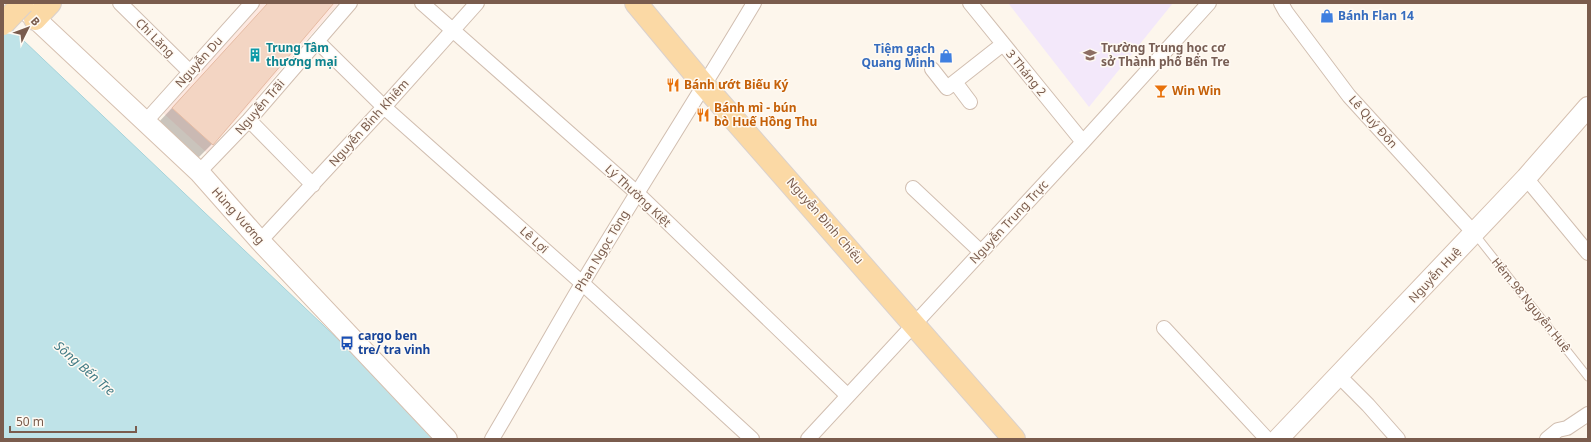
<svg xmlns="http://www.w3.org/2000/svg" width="1591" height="442" font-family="'Noto Sans',sans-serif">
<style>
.commercial{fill:#fde8e0}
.education{fill:#f3e8fa}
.water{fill:#bfe3e8;stroke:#a5d3da}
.shadow{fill:#0003}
.building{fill:#f3d5c3;stroke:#e6bba3}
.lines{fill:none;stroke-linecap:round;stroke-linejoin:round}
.lane-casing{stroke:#d1beb0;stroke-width:9}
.street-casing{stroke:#d1beb0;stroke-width:16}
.secondary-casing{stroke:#d6c0b0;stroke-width:22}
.primary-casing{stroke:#dad1cd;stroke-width:24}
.lane{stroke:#fff;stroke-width:7}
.street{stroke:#fff;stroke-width:14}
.secondary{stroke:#fff;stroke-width:20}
.primary{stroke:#fbd9a5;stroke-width:22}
.primary-bridge-casing{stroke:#dad1cd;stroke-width:24;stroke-linecap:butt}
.primary-bridge{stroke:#fbd9a5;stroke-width:22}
.labels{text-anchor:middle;stroke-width:3;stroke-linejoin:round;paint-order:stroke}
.shop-label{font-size:12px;font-weight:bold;fill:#366cbe;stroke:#fffaf3;text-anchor:start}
.street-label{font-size:12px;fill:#7a5c4d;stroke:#fffaf3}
.culture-label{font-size:12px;font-weight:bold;fill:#0d838f;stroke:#fffaf3;text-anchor:start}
.education-label{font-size:12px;font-weight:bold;fill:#785e54;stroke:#fffaf3;text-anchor:start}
.food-label{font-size:12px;font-weight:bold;fill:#c56008;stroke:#fffaf3;text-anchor:start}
.transit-label{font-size:12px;font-weight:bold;fill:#164399;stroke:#fffaf3;text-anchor:start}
.water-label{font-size:13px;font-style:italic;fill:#437c86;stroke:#fffaf3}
</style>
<rect width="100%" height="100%" fill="#fdf6ec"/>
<path class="commercial" d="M259,3H339L207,153L162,112Z"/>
<path class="education" d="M1008,3H1173L1089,107Z"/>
<path class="water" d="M3,21L443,439H3Z"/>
<path class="shadow" d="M269,3H332L212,144L197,159L158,123Z"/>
<path class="building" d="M268,3H334L213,145L172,108Z"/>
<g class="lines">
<g class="lane-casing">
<path id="lane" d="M1474,233L1588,377"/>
</g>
<g class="street-casing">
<path id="street" d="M120,3L190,72
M422,3L637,193L847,395
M970,3L1083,142
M1281,3L1286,12L1349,96L1474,233
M317,41L384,107L582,283L752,439
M932,69L947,88L1003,44
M955,82L970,102
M249,120L313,185
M146,121L252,3
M199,172L249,120L350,3
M1526,178L1588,253
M913,188L981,252
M260,241L384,107L477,3
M1164,328L1267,439
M1339,376L1368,405L1398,439
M492,439C523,387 552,334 583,282C639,188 698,97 754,3
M808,439L1083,142L1209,3
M1547,439L1558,430L1567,428L1588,414"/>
</g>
<g class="secondary-casing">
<path id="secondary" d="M23,7L199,172L260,241L447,439
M1278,439L1526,178L1588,107"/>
</g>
<g class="primary-casing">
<path id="primary" d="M636,3L705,86L1014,439
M35,19L50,3"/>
</g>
<use href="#lane" class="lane"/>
<use href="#street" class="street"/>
<use href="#secondary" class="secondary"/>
<use href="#primary" class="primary"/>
<g class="primary-bridge-casing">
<path id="primary-bridge" d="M3,24L23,3"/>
</g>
<use href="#primary-bridge" class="primary-bridge"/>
</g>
<defs>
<g id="shop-bare" transform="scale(1.08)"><path d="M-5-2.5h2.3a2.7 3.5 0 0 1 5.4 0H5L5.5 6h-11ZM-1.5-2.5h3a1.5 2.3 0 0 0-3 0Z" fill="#3f7fe0" stroke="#fffaf3" stroke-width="2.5" paint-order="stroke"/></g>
<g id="building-bare" transform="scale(1.08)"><path d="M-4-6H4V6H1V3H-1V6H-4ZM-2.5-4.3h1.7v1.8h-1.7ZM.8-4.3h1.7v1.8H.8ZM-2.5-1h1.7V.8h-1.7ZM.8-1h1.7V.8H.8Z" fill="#0f9aa8" stroke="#fffaf3" stroke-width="2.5" paint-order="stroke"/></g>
<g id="school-bare" transform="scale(1.08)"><path d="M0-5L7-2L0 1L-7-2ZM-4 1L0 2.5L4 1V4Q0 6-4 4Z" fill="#8d6e63" stroke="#fffaf3" stroke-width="2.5" paint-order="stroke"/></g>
<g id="restaurant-bare" transform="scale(1.08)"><path d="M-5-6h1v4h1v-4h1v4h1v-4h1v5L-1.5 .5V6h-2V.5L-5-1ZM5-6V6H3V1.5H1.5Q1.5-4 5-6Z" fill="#e8710a" stroke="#fffaf3" stroke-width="2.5" paint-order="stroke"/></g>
<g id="bar-bare" transform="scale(1.08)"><path d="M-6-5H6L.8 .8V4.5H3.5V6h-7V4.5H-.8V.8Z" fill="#e8710a" stroke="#fffaf3" stroke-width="2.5" paint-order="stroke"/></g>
<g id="bus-bare" transform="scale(1.08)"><path d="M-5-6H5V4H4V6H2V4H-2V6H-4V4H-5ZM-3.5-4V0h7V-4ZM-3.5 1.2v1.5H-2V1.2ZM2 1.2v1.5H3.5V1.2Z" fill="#1a4fb4" stroke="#fffaf3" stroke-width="2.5" paint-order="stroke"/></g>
</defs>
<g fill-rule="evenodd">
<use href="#shop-bare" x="1327" y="16"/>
<use href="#building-bare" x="255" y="55"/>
<use href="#school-bare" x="1090" y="55"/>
<use href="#shop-bare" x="946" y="56"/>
<use href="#restaurant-bare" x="673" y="85"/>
<use href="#bar-bare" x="1161" y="91"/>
<use href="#restaurant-bare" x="703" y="115"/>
<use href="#bus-bare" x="347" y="343"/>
</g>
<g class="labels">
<g class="shop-label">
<text x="1338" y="20">Bánh Flan 14</text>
<text x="935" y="53" text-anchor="end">Tiệm gạch<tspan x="935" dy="14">Quang Minh</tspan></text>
</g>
<g class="street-label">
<text transform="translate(155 38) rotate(45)" y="4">Chi Lăng</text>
<text transform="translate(199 62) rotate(-48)" y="4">Nguyễn Du</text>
<text transform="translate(1026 73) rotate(51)" y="4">3 Tháng 2</text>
<text transform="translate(260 107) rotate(-49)" y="4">Nguyễn Trãi</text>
<text transform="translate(1373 122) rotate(48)" y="4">Lê Quý Đôn</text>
<text transform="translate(369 123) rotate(-48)" y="4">Nguyễn Bỉnh Khiêm</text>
<text transform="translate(638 196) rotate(43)" y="4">Lý Thường Kiệt</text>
<text transform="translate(238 216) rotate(48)" y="4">Hùng Vương</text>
<text transform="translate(825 221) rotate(49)" y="4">Nguyễn Đình Chiểu</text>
<text transform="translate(1009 222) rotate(-47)" y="4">Nguyễn Trung Trực</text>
<text transform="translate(534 240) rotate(42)" y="4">Lê Lợi</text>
<text transform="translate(602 251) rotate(-59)" y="4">Phan Ngọc Tòng</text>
<text transform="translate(1435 275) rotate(-47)" y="4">Nguyễn Huệ</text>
<text transform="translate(1531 305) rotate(51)" y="4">Hẻm 98 Nguyễn Huệ</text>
</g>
<g class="culture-label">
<text x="266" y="52">Trung Tâm<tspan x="266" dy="14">thương mại</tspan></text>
</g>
<g class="education-label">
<text x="1101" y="52">Trường Trung học cơ<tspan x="1101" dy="14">sở Thành phố Bến Tre</tspan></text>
</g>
<g class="food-label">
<text x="684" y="89">Bánh ướt Biếu Ký</text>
<text x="1172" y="95">Win Win</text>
<text x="714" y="112">Bánh mì - bún<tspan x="714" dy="14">bò Huế Hồng Thu</tspan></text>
</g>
<g class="transit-label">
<text x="358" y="340">cargo ben<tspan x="358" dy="14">tre/ tra vinh</tspan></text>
</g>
<g class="water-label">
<text transform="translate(85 368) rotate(41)" y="5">Sông Bến Tre</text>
</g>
</g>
<rect width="1591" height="442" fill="none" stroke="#7a5c4d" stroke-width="8"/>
<g transform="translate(28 28) rotate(48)" stroke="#fffaf3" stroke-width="3" paint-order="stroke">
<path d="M0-3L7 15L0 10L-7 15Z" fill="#7a5c4d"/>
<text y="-6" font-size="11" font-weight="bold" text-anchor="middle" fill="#7a5c4d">B</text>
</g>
<path d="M10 426v6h126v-6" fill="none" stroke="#7a5c4d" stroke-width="2"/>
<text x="16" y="426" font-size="12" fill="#7a5c4d" stroke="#fffaf3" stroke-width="3" paint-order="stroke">50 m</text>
</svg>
